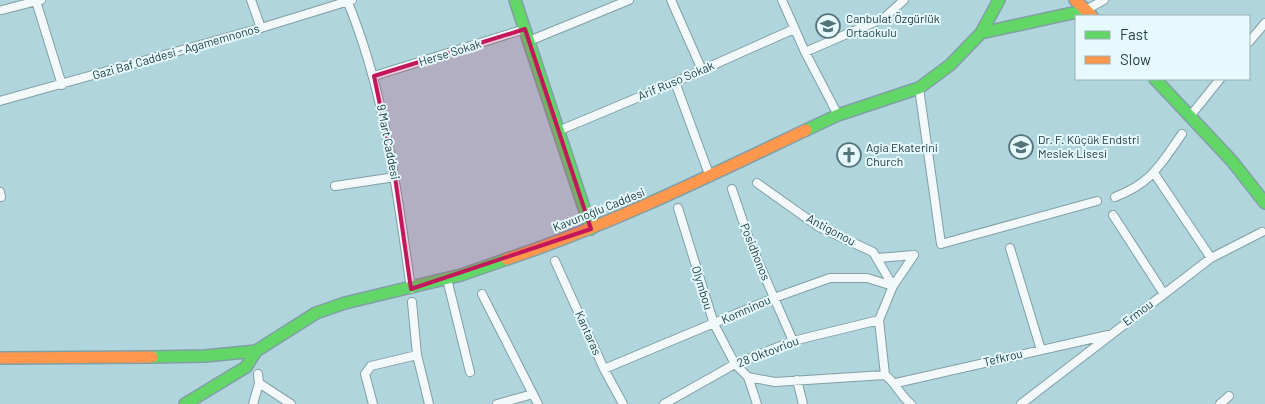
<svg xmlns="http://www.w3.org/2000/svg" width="1265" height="404" font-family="Barlow,sans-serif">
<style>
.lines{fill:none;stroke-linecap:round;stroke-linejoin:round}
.street-casing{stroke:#819fa5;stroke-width:10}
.fast-casing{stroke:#819fa5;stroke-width:14}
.slow-casing{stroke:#819fa5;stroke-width:14}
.street{stroke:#f3f9fa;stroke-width:8}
.fast{stroke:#63d668;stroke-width:11}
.slow{stroke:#ff974d;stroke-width:11}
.marked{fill:#c2185b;fill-opacity:0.2;stroke:#c2185b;stroke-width:4;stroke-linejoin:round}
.labels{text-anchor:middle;stroke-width:4;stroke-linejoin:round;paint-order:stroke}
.poi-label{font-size:12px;fill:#224045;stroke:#e6fafe;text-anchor:start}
.street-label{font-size:12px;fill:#224045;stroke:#e6fafe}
</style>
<rect width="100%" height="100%" fill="#b0d5dd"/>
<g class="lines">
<g class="street-casing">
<path id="street" d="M251,0L261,28
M347,0C385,92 397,191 411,289
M671,0L702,70
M782,0L805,52L838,115
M36,1L62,85
M2,10L41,0
M1086,10L1104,0
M529,41L629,0
M1249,42L1265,23
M805,52L884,18L904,0
M374,76L525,29
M675,82L710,177
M919,88L941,244L1097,201
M0,101L261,28L352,0
M1191,115L1220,79
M558,131L675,82L794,29
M1154,173L1211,258
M757,183L819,227L873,252L893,286
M335,186L395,177
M732,189L751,245L793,341
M0,192L1,197
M1115,197C1152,183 1160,165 1182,134
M678,208L714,324L735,364L748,377L775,382L885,375
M1113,215L1164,294
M1010,248L1041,350
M878,258L914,255
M555,261L604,369L623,404
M447,279L470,372
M482,294L538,404
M412,302L417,355L429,404
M604,369L774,298L830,278H867L893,286
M258,374L259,383L291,404
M885,375L879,320L893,286L914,255
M885,375C898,385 900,396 911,404
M748,377L757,404
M797,380L803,404
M896,383L1108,335
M253,404L259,383
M373,404L365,374L371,366L417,355
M497,404L533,394
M664,404L735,364L793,341L879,320
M1021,404L1211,258L1262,232
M1220,404L1229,396"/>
</g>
<g class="fast-casing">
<path id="fast" d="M515,0L591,229
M981,33L1086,10
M1155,79L1232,161L1265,203
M806,130L838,115L919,88L950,65L981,33L999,0
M152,357L205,356L256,351
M185,404L246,367L256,351L316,313L345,303L461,275L507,259"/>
</g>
<g class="slow-casing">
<path id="slow" d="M1075,0L1092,16
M507,259C610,225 707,177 806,130
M0,358L152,357"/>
</g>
<use href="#street" class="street"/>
<use href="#fast" class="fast"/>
<use href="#slow" class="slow"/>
</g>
<path class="marked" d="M525,29L591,229L411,289L395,177L374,76Z"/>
<defs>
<g id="school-ring" transform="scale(1.25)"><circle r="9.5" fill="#e6fafe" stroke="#54747a" stroke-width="1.5"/><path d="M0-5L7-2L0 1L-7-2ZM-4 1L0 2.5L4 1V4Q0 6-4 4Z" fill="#54747a"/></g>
<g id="church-ring" transform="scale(1.25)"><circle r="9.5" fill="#e6fafe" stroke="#54747a" stroke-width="1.5"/><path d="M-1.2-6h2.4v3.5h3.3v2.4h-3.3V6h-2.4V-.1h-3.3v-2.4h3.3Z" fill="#54747a"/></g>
</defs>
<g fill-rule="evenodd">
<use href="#school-ring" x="828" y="26"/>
<use href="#school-ring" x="1021" y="147"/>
<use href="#church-ring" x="849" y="155"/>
</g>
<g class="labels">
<g class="poi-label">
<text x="846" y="23">Canbulat Özgürlük<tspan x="846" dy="14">Ortaokulu</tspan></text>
<text x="1038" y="144">Dr. F. Küçük Endstri<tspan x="1038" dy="14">Meslek Lisesi</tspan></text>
<text x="866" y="152">Agia Ekaterini<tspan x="866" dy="14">Church</tspan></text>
</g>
<g class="street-label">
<text transform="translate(176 52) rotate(-16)" y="4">Gazi Baf Caddesi - Agamemnonos</text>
<text transform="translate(450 53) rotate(-17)" y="4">Herse Sokak</text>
<text transform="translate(676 81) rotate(-23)" y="4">Arif Ruso Sokak</text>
<text transform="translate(388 142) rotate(79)" y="4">9 Mart Caddesi</text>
<text transform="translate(599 210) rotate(-22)" y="4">Kavunoğlu Caddesi</text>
<text transform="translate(831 230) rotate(28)" y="4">Antigonou</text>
<text transform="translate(755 252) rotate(68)" y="4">Posidhonos</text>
<text transform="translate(702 288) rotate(73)" y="4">Olymbou</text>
<text transform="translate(746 310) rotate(-24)" y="4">Komninou</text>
<text transform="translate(1138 313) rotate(-37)" y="4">Ermou</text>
<text transform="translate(588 333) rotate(66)" y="4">Kantaras</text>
<text transform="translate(768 352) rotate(-21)" y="4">28 Oktovriou</text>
<text transform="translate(1003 358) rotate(-13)" y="4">Tefkrou</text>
</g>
</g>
<rect x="1075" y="15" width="175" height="65" fill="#e6fafe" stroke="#98b0b4"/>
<rect x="1085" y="31" width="25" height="8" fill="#63d668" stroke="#98b0b4"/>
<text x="1120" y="40" font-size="15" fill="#224045">Fast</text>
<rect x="1085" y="56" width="25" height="8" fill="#ff974d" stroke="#98b0b4"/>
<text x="1120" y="65" font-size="15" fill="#224045">Slow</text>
</svg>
